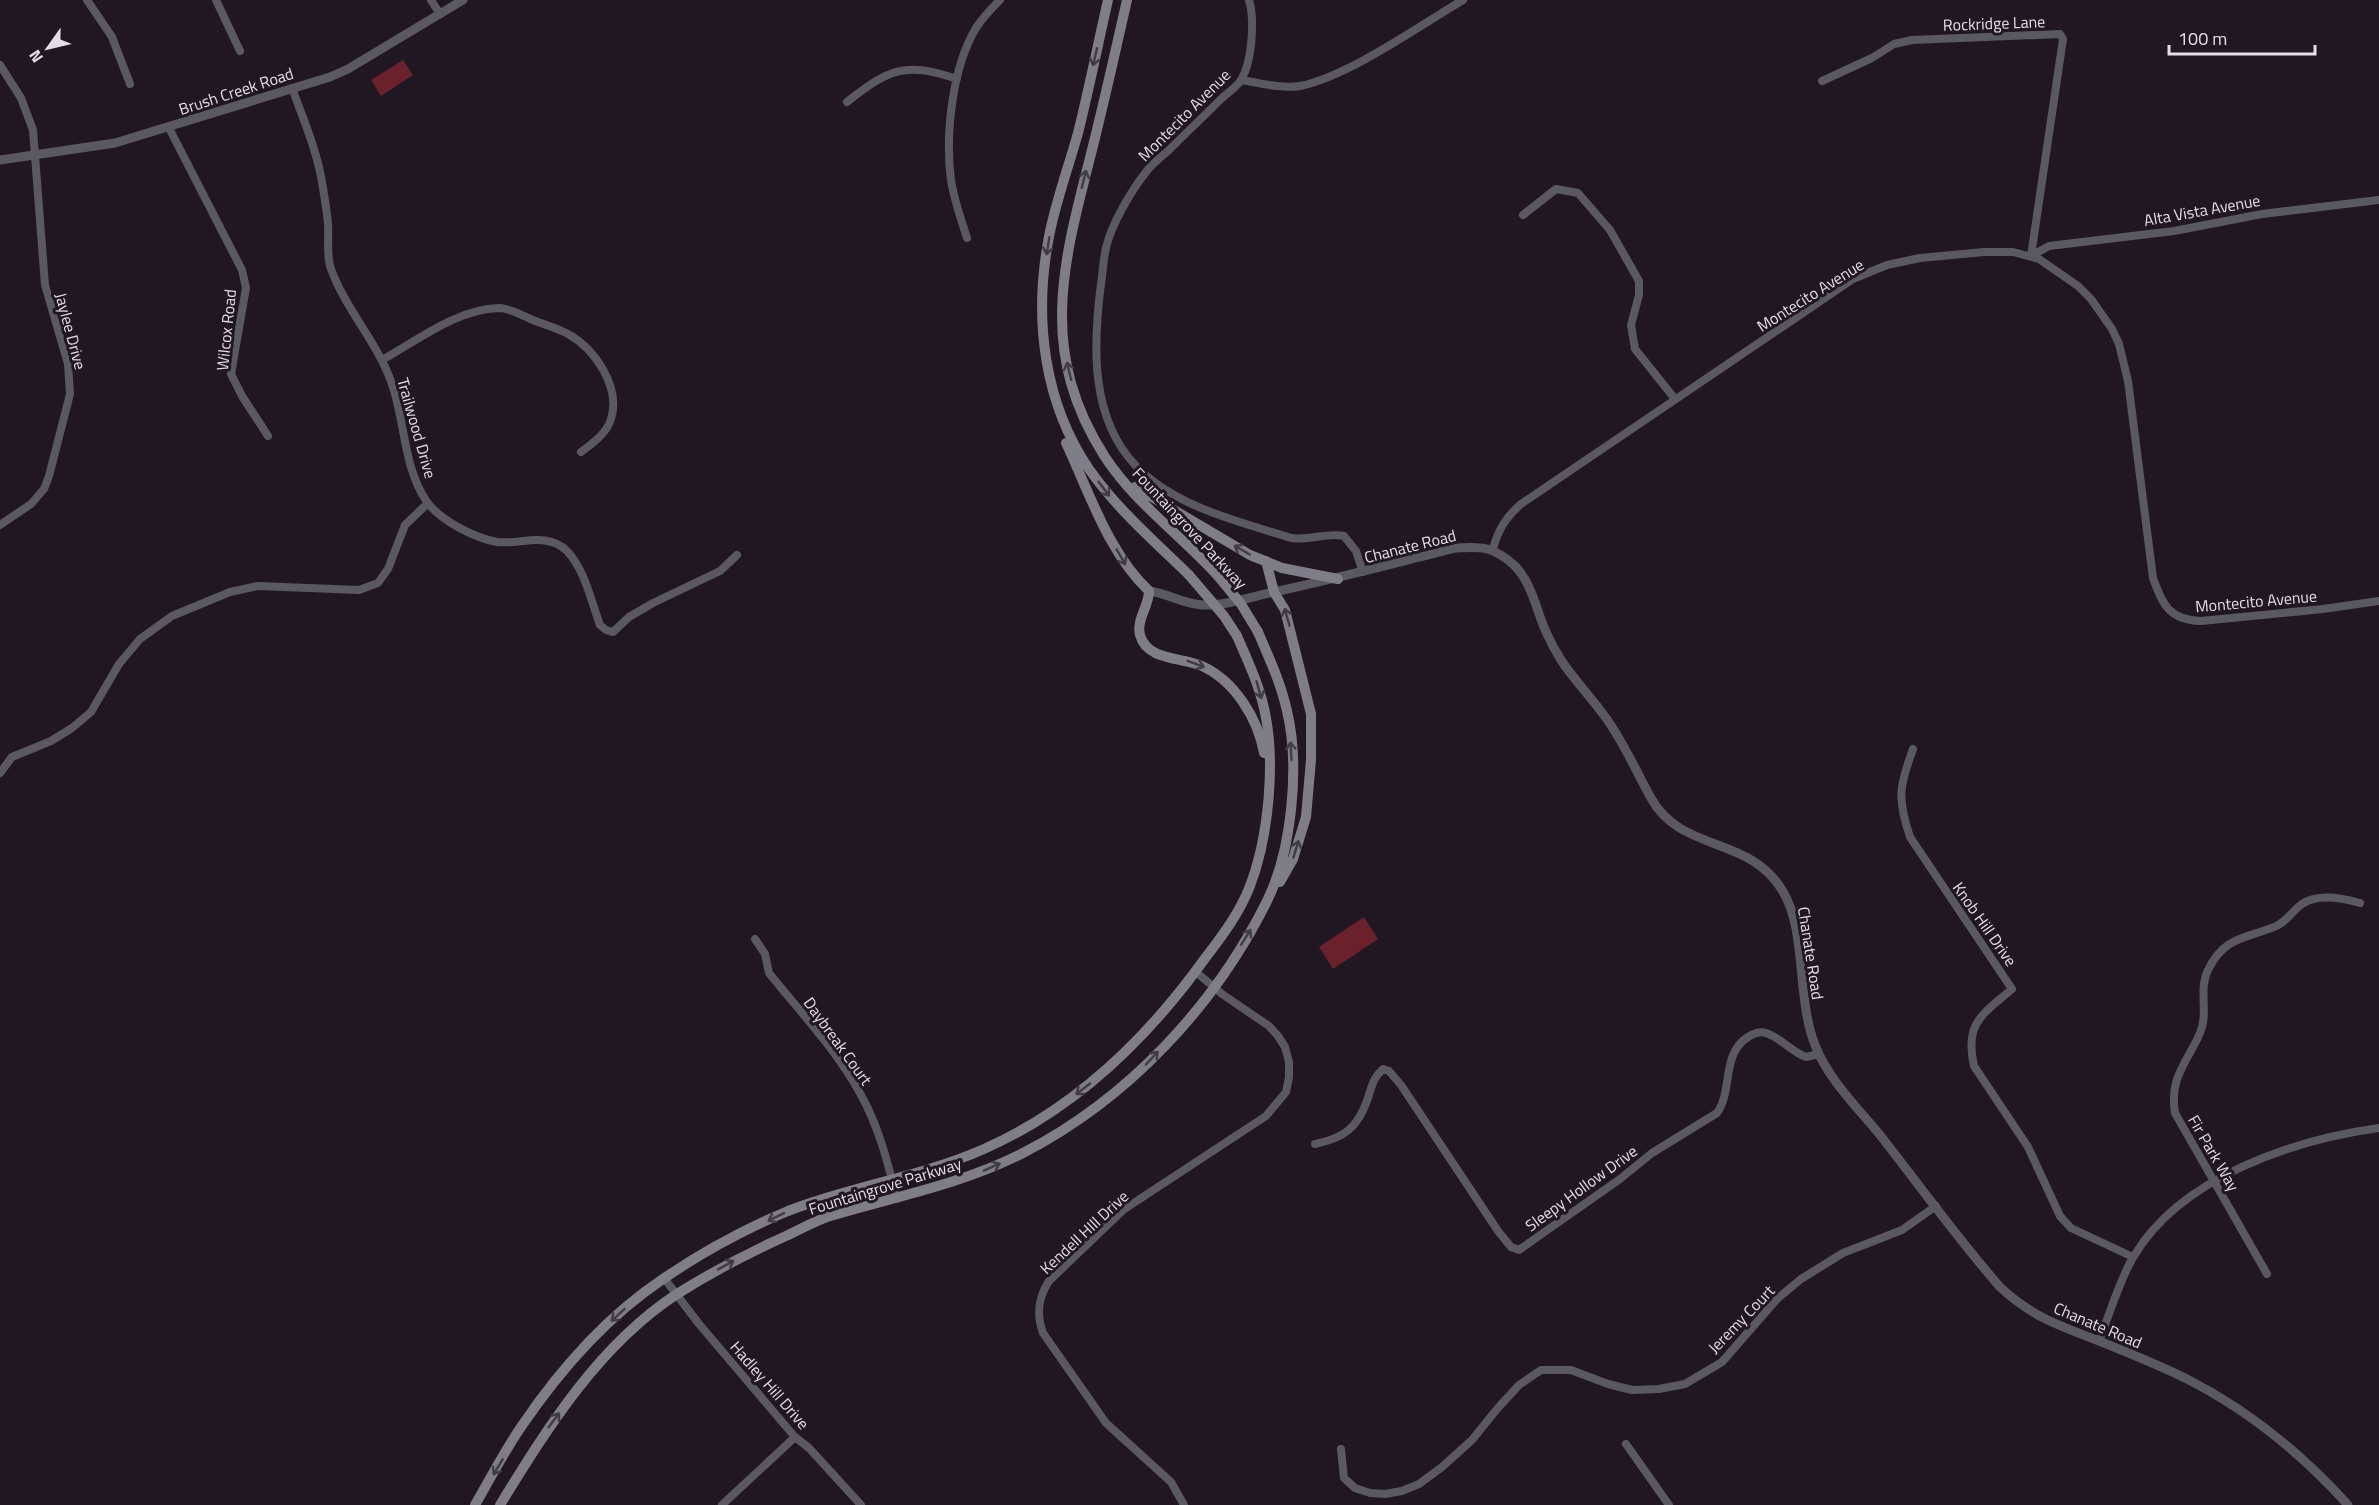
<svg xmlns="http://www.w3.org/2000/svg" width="2379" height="1505" font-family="'Titillium Web',sans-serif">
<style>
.pitch{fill:#6a212c}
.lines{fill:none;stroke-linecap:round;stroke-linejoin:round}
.minor{stroke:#5a5960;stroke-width:8}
.tertiary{stroke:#5a5960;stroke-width:9}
.secondary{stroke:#7e7d88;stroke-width:10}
.secondary-bridge{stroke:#7e7d88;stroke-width:10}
.oneway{stroke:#413b46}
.labels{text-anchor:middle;stroke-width:6;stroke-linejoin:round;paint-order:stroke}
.street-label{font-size:16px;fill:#e4dee6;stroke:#201722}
</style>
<rect width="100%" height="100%" fill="#201722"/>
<path class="pitch" d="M403,60L413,75L381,96L371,80Z
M1364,917L1378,939L1333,969L1319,947Z"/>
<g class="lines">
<path class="minor" d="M87,0L112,37L130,84
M216,0L240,51
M431,0L440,14
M1249,0C1255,20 1252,62 1241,80C1237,87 1227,93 1221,99C1204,116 1186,133 1169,150C1161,157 1152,164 1146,172C1131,191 1111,225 1106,248C1103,260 1103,272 1101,284C1093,345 1090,418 1136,466C1177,508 1238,521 1291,538C1310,541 1326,532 1344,536L1356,551L1363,572
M0,65L21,98L33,130L45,285L68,364L70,394L49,476L44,489L31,504L0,525
M1241,80C1259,83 1283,89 1300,86C1349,76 1419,26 1463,0
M1822,81L1872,58L1894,44L1912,40L2060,34L2063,39L2031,256
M292,88C304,121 318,153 323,188C325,200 327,212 328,224C329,239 326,255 331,269C347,313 383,348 395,394C405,429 405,470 427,502C441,521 475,538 497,542C520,545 547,531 567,551C585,570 591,601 600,625L606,630L613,632L629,617L653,603L720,571L737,555
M847,102C889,69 905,61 957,79
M169,128L242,270L246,288L231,374L242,396L268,436
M1523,215L1556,189L1578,193L1610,230L1639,281V295L1631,325L1635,349L1675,399
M967,238C961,219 954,200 951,180C945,135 952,68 976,28C983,17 991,9 1000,0
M2031,256L2049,246L2174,231L2262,214L2379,200
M382,360C418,340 457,309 499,308C510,308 523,316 533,320C545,325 557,328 568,334C595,349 621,387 611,419C607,433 593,443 581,452
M1493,549C1498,530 1506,517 1521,504L1853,279L1887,265L1920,258L1984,252H2013L2039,259L2078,286L2091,299L2112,329L2119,344L2128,381L2153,578C2163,605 2169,620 2201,621L2323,609L2379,601
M1913,749C1899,787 1897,798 1910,837L2012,989C1983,1014 1964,1023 1974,1066L2028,1147L2060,1216L2071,1228L2133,1257
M0,773L12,757L51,741L72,728L91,712L119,664L140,639L172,616L230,592L258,586L359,590L378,583L388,569L405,525L428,503
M755,939L765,954L769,973C800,1012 837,1050 861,1095C879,1127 888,1164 897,1199
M1315,1144C1344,1138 1358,1128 1368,1098C1372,1086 1373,1078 1383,1069L1389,1071L1401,1085L1498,1231L1511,1247L1519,1250L1620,1179L1652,1153L1717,1113C1733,1091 1721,1054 1748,1037C1753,1034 1760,1031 1766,1033C1781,1038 1792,1052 1806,1057L1819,1054
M2267,1274L2175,1113C2169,1077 2187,1063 2200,1033C2209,1013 2198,990 2208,970C2224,937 2244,939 2274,927C2286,923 2292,911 2302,904C2318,893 2343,898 2360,903
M664,1278L699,1324L795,1437L809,1448L861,1505
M2099,1341C2109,1316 2120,1278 2134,1256C2181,1177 2293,1140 2379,1128
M1626,1444L1669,1505
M1341,1449L1344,1478L1355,1488L1370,1493L1385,1494L1402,1491L1419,1484L1442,1467L1472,1440L1497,1409L1519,1385L1541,1370H1571L1608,1384L1632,1390L1659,1389L1685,1384L1722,1362L1777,1299L1801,1279L1843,1253L1902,1230L1936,1206
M722,1505L795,1437
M1184,1505L1171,1482L1106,1423L1043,1333C1036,1314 1038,1298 1049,1281L1123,1210L1266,1116L1286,1092L1289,1077V1062L1285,1047L1278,1036L1269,1026L1222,994L1196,972"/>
<path class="tertiary" d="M0,160L115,143L330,77L348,69L463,0
M1149,591C1167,593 1183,604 1202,605C1225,606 1251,597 1274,592C1335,579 1395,563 1456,548C1482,546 1494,547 1514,565C1533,584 1536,611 1547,634C1551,643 1556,652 1561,660C1574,680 1592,698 1606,718C1624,743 1636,771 1651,798C1681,853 1749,835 1782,890C1807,929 1796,997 1815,1045C1828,1079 1857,1107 1880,1135C1920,1186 1958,1239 2000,1287C2032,1317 2060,1326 2099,1341C2129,1353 2159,1365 2187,1379C2248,1410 2302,1454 2348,1505"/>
<path class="secondary" d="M1108,0C1098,44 1089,89 1078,133C1068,169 1054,206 1048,242C1034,320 1044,403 1089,469C1117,509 1154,541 1189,575
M1127,0C1116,49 1105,98 1093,146C1064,260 1036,350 1105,457C1135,503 1182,536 1218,576
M1066,443C1089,492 1109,554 1149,591C1149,606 1136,620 1140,635C1147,661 1182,657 1202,666C1235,681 1258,719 1264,753
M1135,487L1250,555L1282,568L1338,579
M1266,561L1274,592L1285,610L1311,714V760L1306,817L1293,859L1280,882
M475,1505C490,1479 504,1452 521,1427C559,1371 606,1317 663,1279C701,1253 745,1229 788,1211C852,1186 921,1177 984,1149C1077,1108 1148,1038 1206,957C1223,935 1240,912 1250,886C1269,836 1276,760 1264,708C1258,682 1247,659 1237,636
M500,1505C548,1427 599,1345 677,1294C712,1272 748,1253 786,1236C799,1230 813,1222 827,1217C893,1197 960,1185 1023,1153C1128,1099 1215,1006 1267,901C1292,851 1300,765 1287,711C1281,683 1269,658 1258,632"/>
<path class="secondary-bridge" d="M1189,575L1224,616L1237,636
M1218,576L1241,604L1258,632"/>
</g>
<defs><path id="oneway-shaft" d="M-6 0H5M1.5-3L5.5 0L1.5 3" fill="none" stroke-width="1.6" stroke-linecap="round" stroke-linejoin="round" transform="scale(1.5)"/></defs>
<g class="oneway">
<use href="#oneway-shaft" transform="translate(1095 57) rotate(103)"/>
<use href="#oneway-shaft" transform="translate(1084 179) rotate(-76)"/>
<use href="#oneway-shaft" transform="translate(1048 246) rotate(99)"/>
<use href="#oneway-shaft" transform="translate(1069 371) rotate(-104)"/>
<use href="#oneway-shaft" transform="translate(1104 489) rotate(53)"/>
<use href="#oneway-shaft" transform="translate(1242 550) rotate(-150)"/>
<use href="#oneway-shaft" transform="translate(1121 557) rotate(60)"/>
<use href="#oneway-shaft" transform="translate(1287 617) rotate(-106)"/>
<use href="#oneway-shaft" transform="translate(1196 664) rotate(20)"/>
<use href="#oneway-shaft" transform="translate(1259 690) rotate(74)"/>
<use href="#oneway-shaft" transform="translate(1291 751) rotate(-93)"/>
<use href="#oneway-shaft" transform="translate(1296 849) rotate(-73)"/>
<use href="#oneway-shaft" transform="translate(1246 937) rotate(-58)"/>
<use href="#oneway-shaft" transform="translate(1152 1058) rotate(-47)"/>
<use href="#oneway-shaft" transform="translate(1083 1089) rotate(142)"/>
<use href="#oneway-shaft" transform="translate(992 1167) rotate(-24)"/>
<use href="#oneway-shaft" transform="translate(776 1217) rotate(154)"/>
<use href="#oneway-shaft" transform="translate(726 1265) rotate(-29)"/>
<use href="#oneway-shaft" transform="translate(618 1315) rotate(138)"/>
<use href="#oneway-shaft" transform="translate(554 1420) rotate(-53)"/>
<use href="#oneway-shaft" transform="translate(498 1467) rotate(121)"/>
</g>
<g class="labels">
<g class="street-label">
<text transform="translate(1994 23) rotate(-2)" y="6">Rockridge Lane</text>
<text transform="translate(236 91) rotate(-18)" y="6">Brush Creek Road</text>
<text transform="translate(1184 115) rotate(-45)" y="6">Montecito Avenue</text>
<text transform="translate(2202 210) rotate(-10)" y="6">Alta Vista Avenue</text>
<text transform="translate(1810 295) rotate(-32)" y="6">Montecito Avenue</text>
<text transform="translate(226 330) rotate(-84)" y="6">Wilcox Road</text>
<text transform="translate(71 331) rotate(75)" y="6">Jaylee Drive</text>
<text transform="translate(417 428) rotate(74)" y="6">Trailwood Drive</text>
<text transform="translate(1190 528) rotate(47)" y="6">Fountaingrove Parkway</text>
<text transform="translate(1410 546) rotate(-14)" y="6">Chanate Road</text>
<text transform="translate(2256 601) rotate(-5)" y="6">Montecito Avenue</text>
<text transform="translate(1985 924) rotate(55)" y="6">Knob Hill Drive</text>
<text transform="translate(1811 953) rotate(81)" y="6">Chanate Road</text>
<text transform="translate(838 1041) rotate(54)" y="6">Daybreak Court</text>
<text transform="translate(2214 1153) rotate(60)" y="6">Fir Park Way</text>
<text transform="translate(885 1186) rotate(-17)" y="6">Fountaingrove Parkway</text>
<text transform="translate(1581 1188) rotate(-36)" y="6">Sleepy Hollow Drive</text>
<text transform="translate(1084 1232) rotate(-43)" y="6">Kendell HIll Drive</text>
<text transform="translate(1741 1319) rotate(-46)" y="6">Jeremy Court</text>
<text transform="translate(2098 1325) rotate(23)" y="6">Chanate Road</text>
<text transform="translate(770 1385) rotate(49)" y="6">Hadley Hill Drive</text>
</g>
</g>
<g transform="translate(48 48) rotate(236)" stroke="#201722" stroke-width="4.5" paint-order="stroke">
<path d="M0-4.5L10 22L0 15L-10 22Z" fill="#e4dee6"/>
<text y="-9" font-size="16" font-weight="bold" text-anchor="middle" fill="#e4dee6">N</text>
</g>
<path d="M2169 45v9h146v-9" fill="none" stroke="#e4dee6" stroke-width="3"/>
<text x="2178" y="45" font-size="18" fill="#e4dee6" stroke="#201722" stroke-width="4.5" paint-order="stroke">100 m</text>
</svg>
